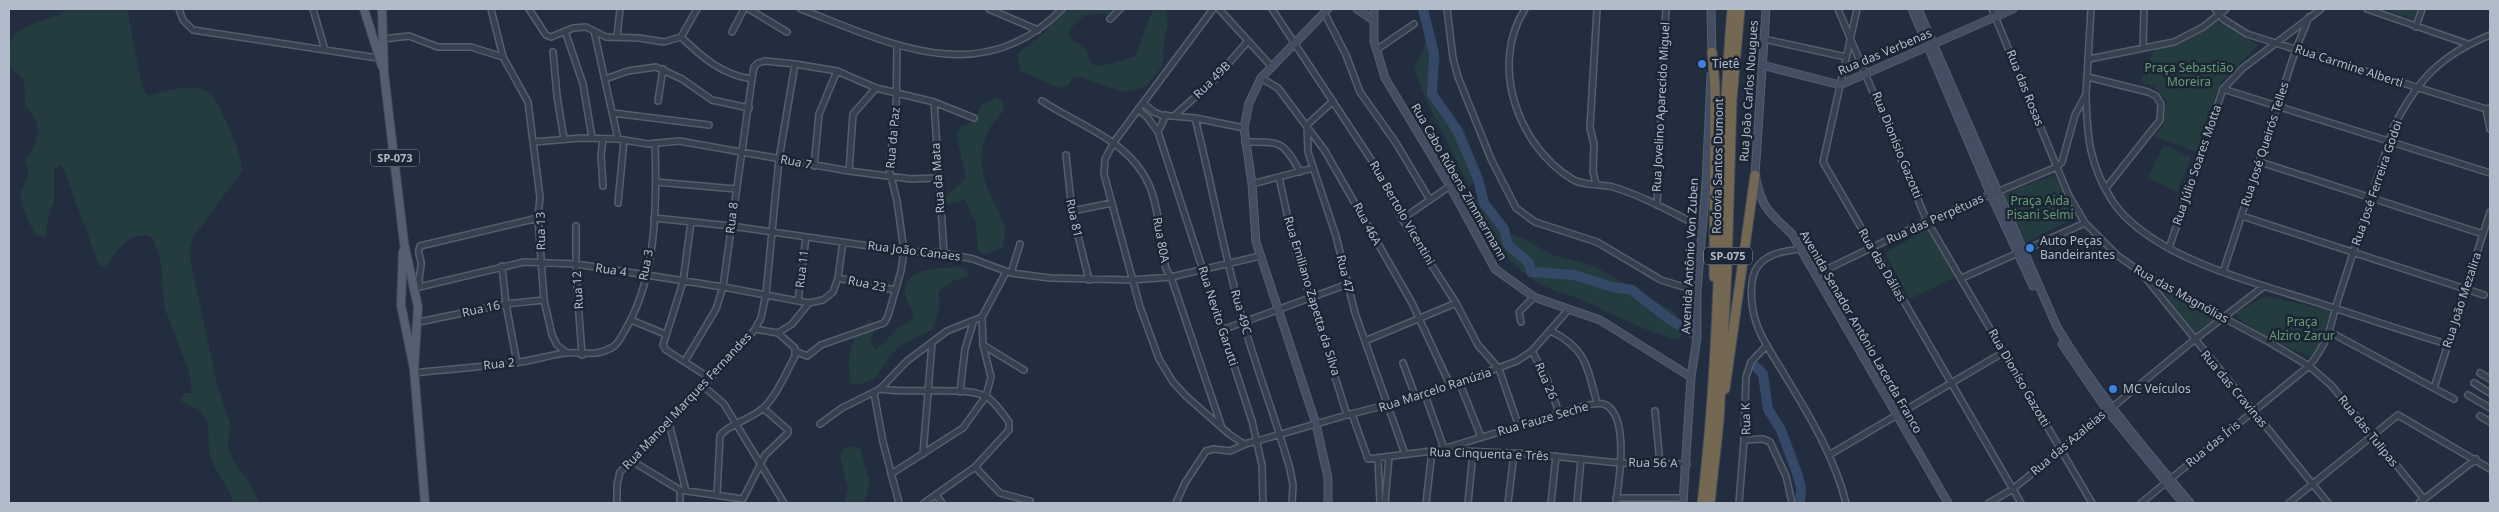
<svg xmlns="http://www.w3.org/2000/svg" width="2499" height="512" font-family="'Noto Sans',sans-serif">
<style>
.green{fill:#243c40}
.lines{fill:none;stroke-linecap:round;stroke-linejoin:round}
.river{stroke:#354867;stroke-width:10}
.street-casing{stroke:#545e6c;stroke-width:8}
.secondary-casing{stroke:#545e6c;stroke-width:9}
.primary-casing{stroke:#3f4957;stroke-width:10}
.highway-casing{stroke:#414b59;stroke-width:11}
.street{stroke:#36404e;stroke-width:5}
.secondary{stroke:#444e62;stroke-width:7}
.primary{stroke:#545f6f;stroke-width:8}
.highway{stroke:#756853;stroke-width:9}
.shop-dot{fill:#3f7fe0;stroke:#1b2533;stroke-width:2}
.labels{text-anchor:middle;stroke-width:5;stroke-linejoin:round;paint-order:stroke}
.shield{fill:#1b2533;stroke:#858e9d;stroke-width:1}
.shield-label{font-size:11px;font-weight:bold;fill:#b2bbca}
.street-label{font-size:12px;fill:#b2bbca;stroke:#1b2533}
.poi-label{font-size:12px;fill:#b2bbca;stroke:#1b2533;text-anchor:start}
.park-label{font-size:12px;fill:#689c75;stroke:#1b2533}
</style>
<rect width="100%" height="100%" fill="#222e3f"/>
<path class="green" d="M63,9H127L143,90L148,96C169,90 192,82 211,93C221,108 243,154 242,171L193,237L189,253L216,380L230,424L228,449L235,464L247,479L260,503H234C228,485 212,469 209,450C207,438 211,427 204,416C200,408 189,405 181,402L184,393H192L189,371L164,306L161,263L153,238C133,227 115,252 106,267L99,265L62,165L54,169V202L50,210L45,236H36C31,225 20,208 21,195C23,183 33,173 25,161L34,147L38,130L36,120L25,105L24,79L9,66C9,59 7,49 10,43C17,24 47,22 63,12Z
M1068,9H1129C1106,20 1083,3 1069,33L1072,41C1086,45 1087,53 1093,65L1102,66L1136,56C1139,46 1149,16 1154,9H1166L1168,23L1164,39L1163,65L1146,87L1124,92L1080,77L1072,79L1068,86L1059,88L1020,71L1017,54L1045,32L1054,19Z
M2382,9H2418L2414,19Z
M2217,22L2258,45L2221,83L2211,108L2197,152L2154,137L2163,126L2167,101L2153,86L2140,82L2155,48L2176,44Z
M1435,35L1440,61L1434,86L1441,101L1464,130L1478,167L1473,184L1469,186L1427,102L1414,69L1422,53L1427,37Z
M1852,47L1862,72L1845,79Z
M997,97L1003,103L1004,111C979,133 976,162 989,192C994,203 1000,212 1004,224C1006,232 1004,239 1003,247L984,255L978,249L976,223L965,200L948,204L941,200L961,183L966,176L956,134L960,127L976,121L981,105Z
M2164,145L2191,157L2177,192L2148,178Z
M2054,175L2076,218L2026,242L2003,194Z
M1478,195L1486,198L1509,234L1527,240L1550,254L1594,266L1674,312L1679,321L1681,337L1677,340C1644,330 1613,315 1582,300C1571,295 1558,293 1546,287C1512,270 1487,238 1474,202Z
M1927,229L1955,277L1910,299L1885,253Z
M958,267L966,269L969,277L953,281L939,291V308L933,329C922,336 909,339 898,348C879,364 885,382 852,385C845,365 850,331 870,320L876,326L870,342L875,349C884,345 887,339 894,332C900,326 908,324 914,317C913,309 905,299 905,291C906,267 942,268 958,267Z
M2161,289C2176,301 2201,305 2215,319L2195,333Z
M2265,296L2327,310L2330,314L2317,350L2311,357C2292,349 2245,331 2236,313Z
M852,446L860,448L870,481L864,503H844L848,488L840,455L844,448Z"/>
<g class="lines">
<path class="river" d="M1423,9L1434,54L1432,94L1457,130L1478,179L1484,203L1504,229L1508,245L1529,263L1531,272L1574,275L1613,287L1632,290L1665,316L1693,334
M1756,367L1763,374L1768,409L1781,430L1798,476L1801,488L1800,503"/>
<g class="street-casing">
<path id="street" d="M179,9L183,20L193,30L378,58
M313,9L325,50
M491,9L503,57L528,102L540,197L538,218L544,300L552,335L557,345L567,353
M529,9L546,35L551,37L573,28L586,27L606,37L639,38L664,42L681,37L697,9
M749,9L787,32
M801,9C891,44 981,91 1062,9
M989,9L1038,30
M1213,9L1114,142L1105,159L1104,174L1140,307L1159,359L1173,382L1186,396L1229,434L1244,444L1257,441L1347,415L1425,395L1517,361L1532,351L1568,310
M1219,9L1271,66
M1272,9L1372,161L1402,219L1456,303L1478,345L1499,369L1518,424
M1447,9L1453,58L1458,77L1491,159L1516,208L1535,222L1597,242L1661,280L1697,291
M1525,9C1489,65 1518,146 1572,179C1583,186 1601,184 1613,187C1643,196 1673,213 1701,227
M1838,9L1927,221L2092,503
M1857,9L1823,162L2021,503
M1992,9L2068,194L2085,223L2118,256L2151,279L2269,342L2309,366L2331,385L2424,499
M2215,9L2223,19L2247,34L2486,109L2490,108
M2367,9L2468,44
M1324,12L1346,55L1360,92L1396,143L1430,200
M1110,19L1120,9
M2416,27L2422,9
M565,31L583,84L592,138
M594,31L618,139
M732,32L744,9
M617,37L620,9
M681,37C702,57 722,75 752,79
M383,39L409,36L438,47H471L503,57
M1764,39L1846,57
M2143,48L2144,9
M1376,50L1414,24
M553,52L557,96L564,139
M2089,59L2174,42L2203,27L2226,9
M2088,77L2148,92L2156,96L2161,104L2160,120L2106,188
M1261,78L1278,88L1325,151L1412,303L1451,387
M605,79L628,71L656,67L682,79L712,100L749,108
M2223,89L2490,173
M2086,94C2087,136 2089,165 2113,202C2153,260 2264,285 2328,306C2368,319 2407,332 2447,344
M658,101L663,69
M1042,101C1080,126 1131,141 1150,187C1160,212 1160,243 1166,269L1171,277L1221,425
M1333,101L1307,125L1308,152L1336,236L1355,313L1405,454
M934,102L944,253
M1143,103L1154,112L1161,115L1195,118L1244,128
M1138,109L1148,118L1158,132L1252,421L1262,465L1263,503
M2486,109L2490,129
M613,113L709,125
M1174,116L1214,80L1248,41
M1195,118C1212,185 1224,254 1243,321C1257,371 1276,419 1290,469L1293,485L1292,503
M1158,132L1166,115
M603,139L601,155L603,186
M534,142L581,138L618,139L648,144L679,141L849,171L911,179L937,178
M1245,142C1280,142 1283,140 1300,172
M1066,155L1072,211L1089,280
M2260,162L2483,234
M814,166L819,114L837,71
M2057,167L2062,162L2075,115L2086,94L2091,9
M849,171L853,114L876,88
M1279,177L1294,246L1347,415
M656,182L736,189
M1252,184L1313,168
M1596,184L1593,171L1594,144L1590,128L1597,9
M618,203L624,140
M1657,205L1666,9
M1072,211L1112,203
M2242,216L2484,295
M654,218L731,226L904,251L944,253L973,259L1011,273L1050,278L1132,280L1171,277L1260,256
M1402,219L1450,186
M691,222L683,282L663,345L666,350L710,378
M576,226V274L582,355
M2169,248L2223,89L2243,68L2321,9
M1800,249C1785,251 1768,253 1758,266C1748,279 1751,307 1756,322C1762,342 1777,361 1787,379C1811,418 1835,459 1846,503
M502,266L506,304L517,363
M2223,272L2296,49L2309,17
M1011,273L1020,244
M1815,275L1927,221L2057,167
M2144,276L2328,503
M838,278L895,290
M1962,278L2085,223
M420,286C417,276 422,270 421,262C420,256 417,253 420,246L538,218
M415,288L524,262L576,264L723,287L809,303L823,300L833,292L838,278L843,242
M798,301L806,237
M631,320L665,334
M419,322L506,304L544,300
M1521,322L1519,312L1534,297
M755,329L778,333L792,324L809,303
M1222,330L1348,284
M1551,331C1587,349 1587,367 1597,403
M2330,332L2454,399
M1365,341L1456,303
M983,345L1024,370
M1532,351L1547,379L1559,413
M797,352L807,356L821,345L884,323L888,316L901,271L904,251L897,201L889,168L896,115L897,45
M685,361L716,309L723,287L752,79L754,67L758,63L765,61L795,64L837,71L876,88L934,102L974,118
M1403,363L1416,398
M415,373C450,369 485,367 520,362C535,360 550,355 565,353C582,351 594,358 613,347C618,344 621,337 624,332C657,278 657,205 655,143
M2480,373L2490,379
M2474,383L2490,393
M1460,384L1481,437
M702,385L724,404L784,503
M2434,388L2490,212
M880,389C907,394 964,386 985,396C994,400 1003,414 1009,422V430L975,467L924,503
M960,392L965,349L973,323
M874,393L883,442L899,503
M1425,395L1445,451
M2468,395L2490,408
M1655,411L1660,464
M1352,414L1368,459L1440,450L1531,454L1620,463L1687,464
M2480,416L2490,422
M669,423L686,491
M820,424L842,408L880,389L907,361L947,331L982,317
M1744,440L1763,439L1770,442L1786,476L1792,503
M1440,450L1584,406C1592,404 1604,401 1610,408C1628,425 1619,481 1616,503
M923,454L932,343
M1829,455L2004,352
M1378,459L1380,503
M632,461L680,490L743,499L765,455L788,433V430L763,408
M975,467L1000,493L1030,501
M891,474L963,428L986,396L991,377L983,345L982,317L1006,272
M717,495L720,436C727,425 751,419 762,409C775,399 787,371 795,356V348L778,333
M936,495L942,503
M1616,498H1684
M617,503V485L620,472L738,350L755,329L761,318L766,294L779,159L795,64
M680,503V490
M1176,503L1185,483L1206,451L1214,449L1230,451L1248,443
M1385,503L1389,457
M1426,503L1432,451
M1468,503L1473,453
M1508,503L1514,454
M1551,503L1556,456
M1577,503L1581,459
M1739,503L1744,440L1746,377L1751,362L1767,345
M1989,503L2013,489L2194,340L2263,287
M2141,503L2309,366C2324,348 2330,332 2335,309L2394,126C2418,79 2441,55 2490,35
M2289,503L2398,415L2490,469
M2419,503L2476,459"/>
</g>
<g class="secondary-casing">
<path id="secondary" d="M1357,9L1373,20
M1374,9V41L1385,78L1450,186L1495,269L1534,297L1600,320L1691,377
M1711,9L1712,57
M1766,9L1755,175C1762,209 1768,211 1792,234L1948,503
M1912,9L1991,195L2033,286
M1918,9L2057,327C2095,391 2143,447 2190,503
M1762,65L1840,85L2013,9
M2062,344L2107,410L2183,503
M1328,503V478L1316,424L1256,242L1252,184L1244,128L1249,103L1261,78L1328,9
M1683,503L1691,377L1697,338V291L1706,184L1711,75"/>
</g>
<g class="primary-casing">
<path id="primary" d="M364,9L382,66
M382,9L384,73L404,243L418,307L414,369
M403,252L401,305L414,369L425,503"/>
</g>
<g class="highway-casing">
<path id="highway" d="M1712,52L1715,86L1714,277
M1725,389L1755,175
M1702,503C1722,339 1718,173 1732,9
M1710,503L1719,421L1727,268L1732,99L1740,9"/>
</g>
<use href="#street" class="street"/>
<use href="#secondary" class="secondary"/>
<use href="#primary" class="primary"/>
<use href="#highway" class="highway"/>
</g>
<g class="shop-dot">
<circle cx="1702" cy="64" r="5"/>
<circle cx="2030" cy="248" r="5"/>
<circle cx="2113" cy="389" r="5"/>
</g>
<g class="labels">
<g class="shield">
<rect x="371" y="149.5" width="48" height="17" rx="4"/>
<rect x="1704" y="247.5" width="48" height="17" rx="4"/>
</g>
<g class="shield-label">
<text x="395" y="162">SP-073</text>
<text x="1728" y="260">SP-075</text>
</g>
<g class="street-label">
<text transform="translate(1885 52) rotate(-23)" y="4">Rua das Verbenas</text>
<text transform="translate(2349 66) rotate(18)" y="4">Rua Carmine Alberti</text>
<text transform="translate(1212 80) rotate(-45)" y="4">Rua 49B</text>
<text transform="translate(2025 88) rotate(68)" y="4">Rua das Rosas</text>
<text transform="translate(1749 91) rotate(-86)" y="4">Rua João Carlos Nougues</text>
<text transform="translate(1661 107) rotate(-87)" y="4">Rua Jovelino Aparecido Miguel</text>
<text transform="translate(893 138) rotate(-85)" y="4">Rua da Paz</text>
<text transform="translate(2265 144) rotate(-72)" y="4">Rua José Queirós Telles</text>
<text transform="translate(1897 145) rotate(68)" y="4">Rua Dionísio Gazotti</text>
<text transform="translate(796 162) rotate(11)" y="4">Rua 7</text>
<text transform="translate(2197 165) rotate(-71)" y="4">Rua Júlio Soares Motta</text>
<text transform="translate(1718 166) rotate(-89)" y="4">Rodovia Santos Dumont</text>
<text transform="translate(938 178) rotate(-94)" y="4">Rua da Mata</text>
<text transform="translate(1459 182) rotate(60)" y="4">Rua Cabo Rúbens Zimmermann</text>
<text transform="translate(2377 183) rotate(-71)" y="4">Rua José Ferreira Godoi</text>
<text transform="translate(1402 213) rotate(60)" y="4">Rua Bertolo Vicentini</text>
<text transform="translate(732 218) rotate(-83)" y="4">Rua 8</text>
<text transform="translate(1074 218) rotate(78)" y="4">Rua 81</text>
<text transform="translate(1935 219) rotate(-24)" y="4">Rua das Perpétuas</text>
<text transform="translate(1367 224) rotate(62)" y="4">Rua 46A</text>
<text transform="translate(541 231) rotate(-91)" y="4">Rua 13</text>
<text transform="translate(1161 240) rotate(80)" y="4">Rua 80A</text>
<text transform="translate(914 251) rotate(7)" y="4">Rua João Canaes</text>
<text transform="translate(1690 256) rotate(-87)" y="4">Avenida Antônio Von Zuben</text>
<text transform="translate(646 265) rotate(-79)" y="4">Rua 3</text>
<text transform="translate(1882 265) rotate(60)" y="4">Rua das Dálias</text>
<text transform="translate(802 269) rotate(-83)" y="4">Rua 11</text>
<text transform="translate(611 270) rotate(9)" y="4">Rua 4</text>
<text transform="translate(1345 274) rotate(76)" y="4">Rua 47</text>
<text transform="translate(867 284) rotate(12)" y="4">Rua 23</text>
<text transform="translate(578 290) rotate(-94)" y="4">Rua 12</text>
<text transform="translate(2181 294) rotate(29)" y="4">Rua das Magnólias</text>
<text transform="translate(1312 296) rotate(73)" y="4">Rua Emiliano Zapetta da Silva</text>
<text transform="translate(2462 300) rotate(-72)" y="4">Rua João Mezalira</text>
<text transform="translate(481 309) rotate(-12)" y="4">Rua 16</text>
<text transform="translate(1241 312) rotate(74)" y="4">Rua 49C</text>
<text transform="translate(1218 316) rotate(72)" y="4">Rua Nevito Garutti</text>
<text transform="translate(1861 332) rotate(60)" y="4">Avenida Senador Antônio Lacerda Franco</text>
<text transform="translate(499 364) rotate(-6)" y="4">Rua 2</text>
<text transform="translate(2019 378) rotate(60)" y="4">Rua Dioníso Gazotti</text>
<text transform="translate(1546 381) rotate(67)" y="4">Rua 26</text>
<text transform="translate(2234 389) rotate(50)" y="4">Rua das Cravinas</text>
<text transform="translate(1435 390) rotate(-18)" y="4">Rua Marcelo Ranúzia</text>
<text transform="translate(687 401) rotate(-47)" y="4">Rua Manoel Marques Fernandes</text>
<text transform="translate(1543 419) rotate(-16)" y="4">Rua Fauze Seche</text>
<text transform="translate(1746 419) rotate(-91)" y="4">Rua K</text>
<text transform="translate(2368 431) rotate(51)" y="4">Rua das Tulipas</text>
<text transform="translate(2068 443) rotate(-40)" y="4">Rua das Azaleias</text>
<text transform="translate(2213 444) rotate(-39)" y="4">Rua das Íris</text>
<text transform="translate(1489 454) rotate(2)" y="4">Rua Cinquenta e Três</text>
<text transform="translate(1653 463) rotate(1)" y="4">Rua 56 A</text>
</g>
<g class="poi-label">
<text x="1712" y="68">Tietê</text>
<text x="2040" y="245">Auto Peças<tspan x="2040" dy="14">Bandeirantes</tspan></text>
<text x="2123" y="393">MC Veículos</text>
</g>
<g class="park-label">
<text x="2189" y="72">Praça Sebastião<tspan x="2189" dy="14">Moreira</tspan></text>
<text x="2040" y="205">Praça Aida<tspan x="2040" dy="14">Pisani Selmi</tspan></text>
<text x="2302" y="326">Praça<tspan x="2302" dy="14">Alziro Zarur</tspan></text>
</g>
</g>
<rect width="2499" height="512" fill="none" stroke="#b2bbca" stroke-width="20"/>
</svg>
